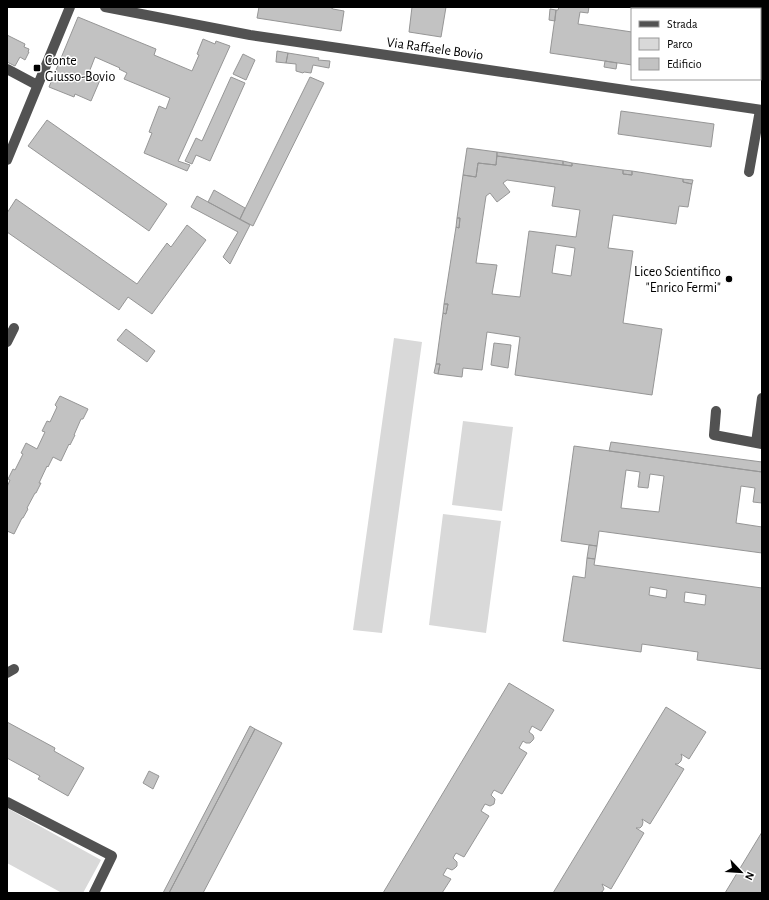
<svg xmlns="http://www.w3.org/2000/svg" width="769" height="900" font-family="'Alegreya Sans',sans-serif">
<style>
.green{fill:#d9d9d9}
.building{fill:#c2c2c2;stroke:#969696;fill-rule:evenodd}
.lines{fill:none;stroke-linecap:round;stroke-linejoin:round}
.minor{stroke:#525252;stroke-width:10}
.poi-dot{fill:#000;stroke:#fff;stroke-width:1.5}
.labels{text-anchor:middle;stroke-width:3;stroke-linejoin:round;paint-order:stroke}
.street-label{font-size:14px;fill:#000;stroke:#fff}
.poi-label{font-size:14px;fill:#000;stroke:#fff;text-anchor:start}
</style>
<rect width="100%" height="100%" fill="#fff"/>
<path class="green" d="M667,7H762V63L760,62V9H670Z
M394,338L422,342L382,633L353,630Z
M463,421L513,427L502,511L452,505Z
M443,514L501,521L486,633L429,625Z
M7,808L101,860L83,893H62L7,863Z"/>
<path class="building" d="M259,7H330L333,9L344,11L341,31L257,18Z
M412,7H446L441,37L409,32Z
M559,7H589L588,13L580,12L578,24L632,32V65L550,53L556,10H558Z
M550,9L556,10L555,21L549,20Z
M78,17L156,49L154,55L192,71L199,55L197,54L203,39L215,44L216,41L230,46L178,161L190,165L187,171L144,153L152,133L149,132L159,106L166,109L170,98L124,79L127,73L119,69L120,68L95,57L88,75L100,80L91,101L75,94L74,97L49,87Z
M7,35L25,44L24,47L29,49L28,52H29L25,60L20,57L15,66L7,62Z
M277,51L288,53L286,63L276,62Z
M288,53L319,58L318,60L330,61L329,68L313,65L311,73L304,72L303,73L296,71V64L286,63Z
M243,54L255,60L246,80L233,74Z
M605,61L617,63L616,69L604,67Z
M231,77L245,83L210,161L196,155L192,164L185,161L196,138L202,141Z
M310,77L324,83L253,226L240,219Z
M621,111L714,124L711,147L618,134Z
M47,120L167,204L149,231L28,146Z
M467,148L497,152L496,165L478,163L476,177L463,175Z
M497,152L563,161V165L497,156Z
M497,156L572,166V163L623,170V174L632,175V171L683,179V182L692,184L688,207L679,206L676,224L613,215L608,248L633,251L623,323L662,329L652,395L515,375L520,337L487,332L482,370L463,368L462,377L438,374L440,364H436L443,313L446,314L448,304H444L456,227L459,228L460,218H457L463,175L476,177L478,163L496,165ZM507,180L555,187L552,206L580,210L576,237L529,231L520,297L492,294L497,265L476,263L486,196L490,193L497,202L510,192L503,183ZM556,245L575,248L571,276L552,273Z
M563,161L572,163V166L563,165Z
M623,170L632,171V175L623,174Z
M683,179L693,180L692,184L683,182Z
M214,190L245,208L240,219L208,202Z
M197,196L250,225L230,264L223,257L238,232L191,207Z
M16,199L137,284L167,243L171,247L187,225L206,240L152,314L128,297L119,310L7,232V213Z
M457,218H460L459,228L456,227Z
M444,304H448L446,314L443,313Z
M126,329L155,351L147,362L117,340Z
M494,343L511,345L508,368L491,365Z
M436,364H440L438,374L434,373Z
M60,396L88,409L83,419H81L74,435H75L70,445L69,444L61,461L53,457L48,467L47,466L39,483H41L36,493H35L27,508L28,509L23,518H22L14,534L7,531V487L10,480L8,479L13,469L15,470L23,454L21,453L26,443L37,449L45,432L42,431L47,421L50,422L57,407L55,405Z
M611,442L762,462V472L609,451Z
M574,446L762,472V503L753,502L755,488L741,486L736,523L762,527V553L599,531L597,546L561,541ZM626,470L640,472L638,487L648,488L650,474L664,476L659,512L621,508Z
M589,545L597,546L595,559L587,558Z
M587,558L595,559L594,565L762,588V669L697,660L698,652L642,644L641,652L563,641L573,576L585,578ZM650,587L667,590L666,598L649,595ZM685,592L706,595L705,605L684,602Z
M509,683L554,710L541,731L532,726L529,732L533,735L534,738L533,740L530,743H526L523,741L519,748L527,753L502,794L494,790L491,795L495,799L494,804L490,806L485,804L481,811L489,816L464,857L456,853L453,858L457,862V866L455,868L452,870L447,868L443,875L451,879L442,893H383Z
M666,707L706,732L689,759L681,754L682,757L681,761L678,764H675L684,769L650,824L642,819L643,822L642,826L640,828H636L644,833L611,889L602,884L604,889L602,892L598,893H553Z
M7,722L55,748L54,751L84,768L68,796L38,779L40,776L7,758Z
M250,726L255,729L169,893H163Z
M255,729L282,743L203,893H169Z
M149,771L159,776L153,789L143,783Z
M762,832V893H725Z"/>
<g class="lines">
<path class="minor" d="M105,7L250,35L762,110
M7,69L37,85
M7,160L70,7
M749,172L760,110
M7,342L14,328
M716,411L714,435L762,444
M756,443L762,398
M7,673L14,669
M7,802L112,856L94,893"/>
</g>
<g class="poi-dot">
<rect x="33" y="64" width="8" height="8" rx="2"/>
<circle cx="729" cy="279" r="4"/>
</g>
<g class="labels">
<g class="street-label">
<text transform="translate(435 48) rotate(8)" y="5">Via Raffaele Bovio</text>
</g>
<g class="poi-label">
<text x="45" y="65">Conte<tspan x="45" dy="16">Giusso-Bovio</tspan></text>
<text x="721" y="276" text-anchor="end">Liceo Scientifico<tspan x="721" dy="16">"Enrico Fermi"</tspan></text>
</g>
</g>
<rect width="769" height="900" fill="none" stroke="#000000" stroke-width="16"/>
<rect x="631" y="8" width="130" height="72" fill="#ffffff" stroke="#999999"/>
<rect x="639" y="21" width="20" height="6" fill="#525252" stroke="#999999"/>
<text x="667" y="28" font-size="12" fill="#000000">Strada</text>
<rect x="639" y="38" width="20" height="12" fill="#d9d9d9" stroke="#999999"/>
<text x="667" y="48" font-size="12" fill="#000000">Parco</text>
<rect x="639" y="58" width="20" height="12" fill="#c2c2c2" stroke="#999999"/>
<text x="667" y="68" font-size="12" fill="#000000">Edificio</text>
<g transform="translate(741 872) rotate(115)" stroke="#ffffff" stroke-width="3" paint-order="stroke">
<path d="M0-3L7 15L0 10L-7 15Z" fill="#000000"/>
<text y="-6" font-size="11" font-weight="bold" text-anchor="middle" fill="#000000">N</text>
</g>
</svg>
